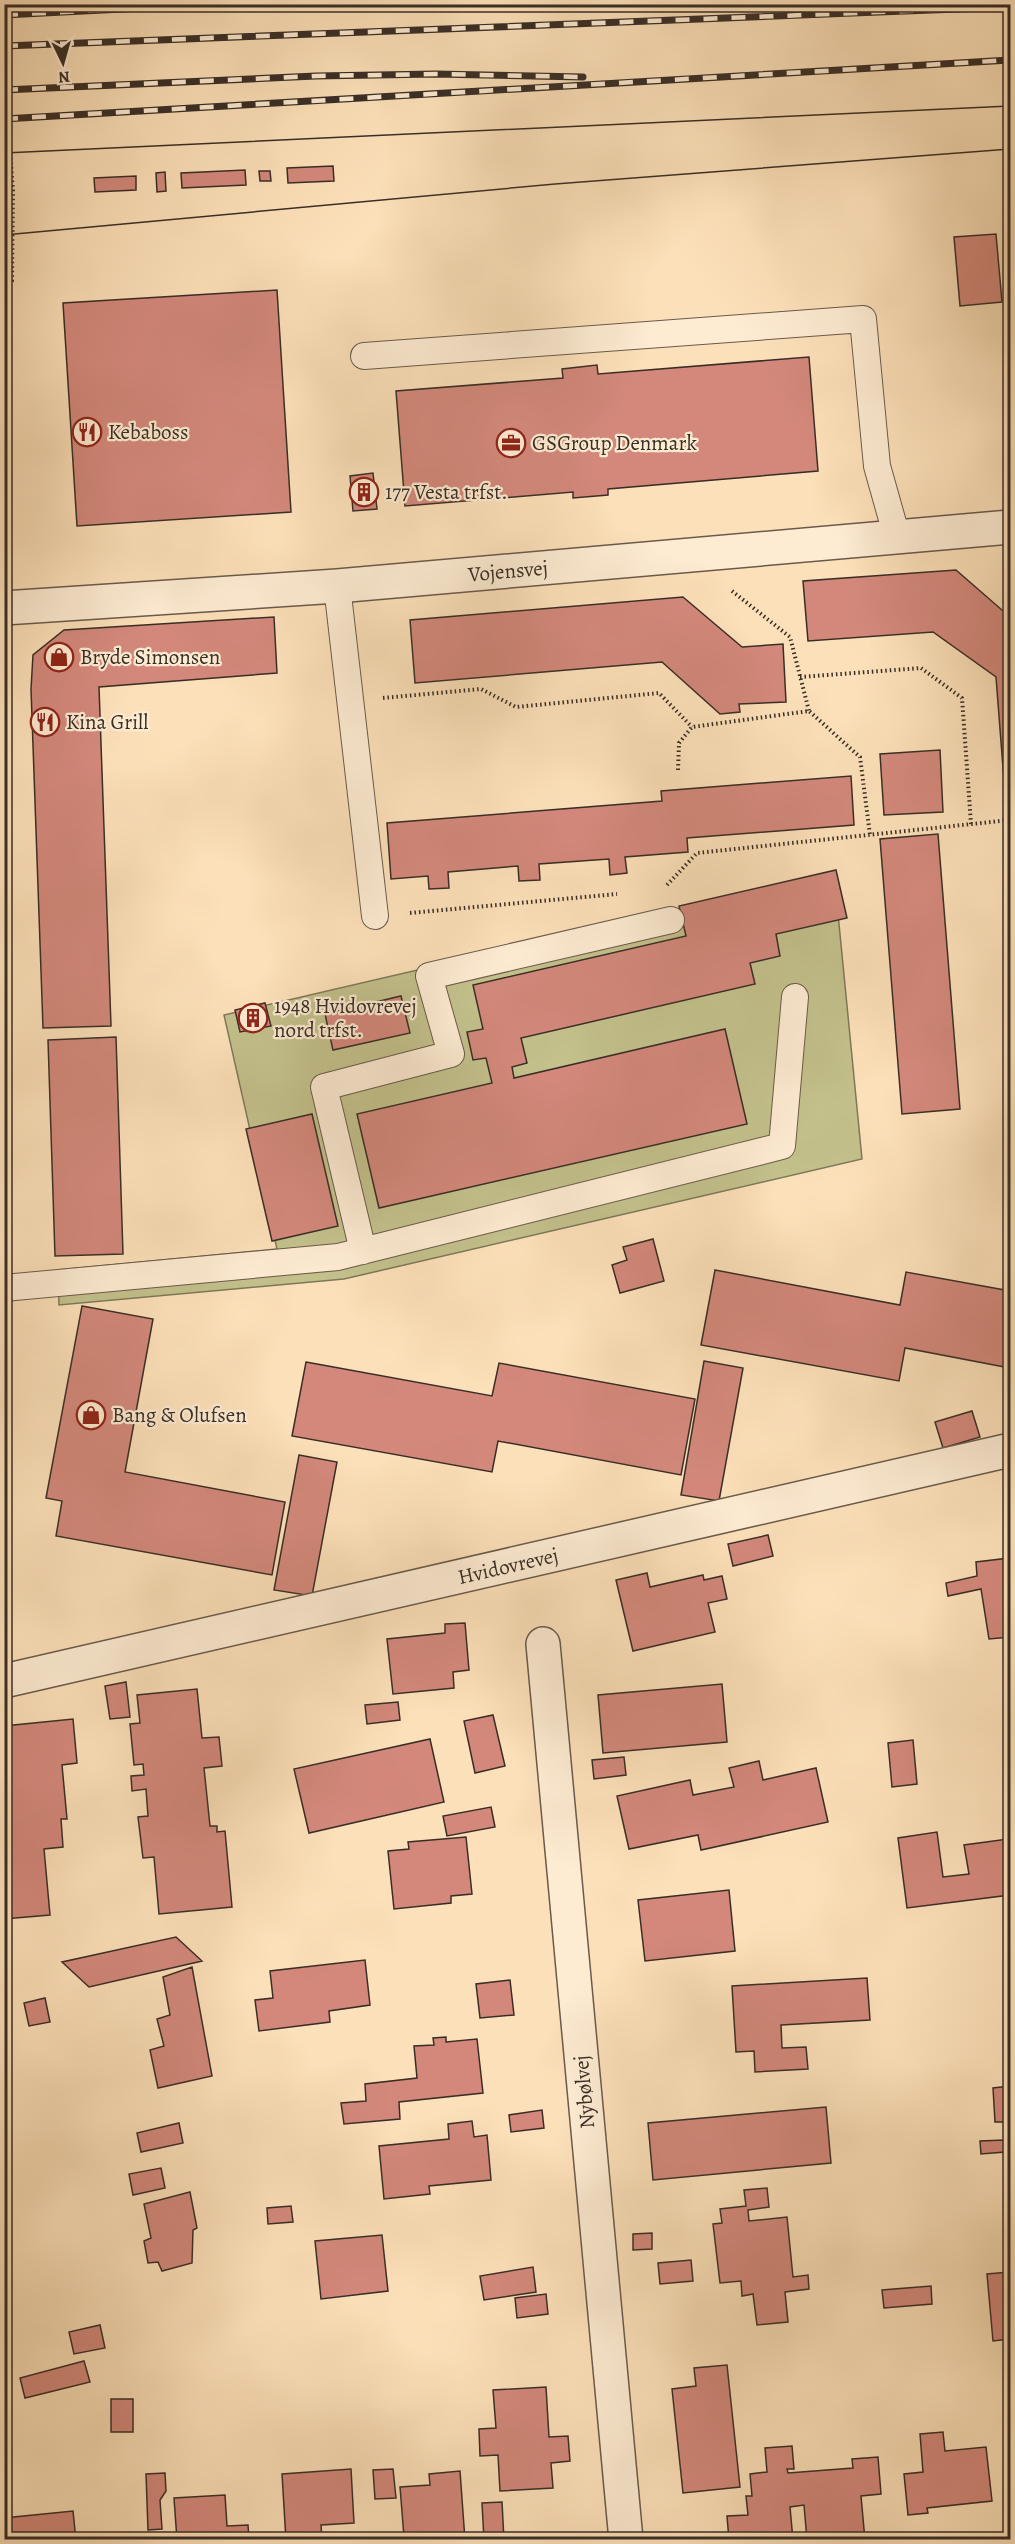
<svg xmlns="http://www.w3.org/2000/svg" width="1015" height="2544" font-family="Alegreya,serif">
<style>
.green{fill:#c3c18c;stroke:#7e7859;stroke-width:1.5}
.building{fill:#d3887b;stroke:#392e26;stroke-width:1.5}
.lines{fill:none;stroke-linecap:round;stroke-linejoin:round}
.service-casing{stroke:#6a5a4b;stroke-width:28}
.minor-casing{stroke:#6a5a4b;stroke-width:36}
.path{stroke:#392e26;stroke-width:4;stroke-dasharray:1.5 3;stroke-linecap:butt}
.service{stroke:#fdebd2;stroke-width:26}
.minor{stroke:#fdebd2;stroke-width:33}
.tram{stroke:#392e26;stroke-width:1.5}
.rail-casing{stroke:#392e26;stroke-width:7}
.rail{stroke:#fdebd2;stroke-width:4.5;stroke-dasharray:14;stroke-linecap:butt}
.labels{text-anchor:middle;stroke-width:4.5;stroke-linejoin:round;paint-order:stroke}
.poi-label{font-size:21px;fill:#392e26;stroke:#fdebd2;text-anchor:start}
.street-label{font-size:21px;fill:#392e26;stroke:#fdebd2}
</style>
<rect width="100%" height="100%" fill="#fce0b9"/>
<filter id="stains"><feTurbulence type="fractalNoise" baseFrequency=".00333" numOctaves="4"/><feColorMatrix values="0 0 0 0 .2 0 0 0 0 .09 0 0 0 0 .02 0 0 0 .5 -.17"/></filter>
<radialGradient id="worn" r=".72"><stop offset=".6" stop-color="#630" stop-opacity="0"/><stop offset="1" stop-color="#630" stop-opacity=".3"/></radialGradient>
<path class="green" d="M834,873L862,1159L344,1279L59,1305L58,1270L277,1249L224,1015Z"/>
<path class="building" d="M333,166L334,181L288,183L287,168Z
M245,170L246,185L182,188L181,173Z
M259,171H270L271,181H260Z
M165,172L166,191L157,192L156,173Z
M136,176V190L95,192L94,178Z
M996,234L1002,302L960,306L954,237Z
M277,290L291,512L77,526L63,303Z
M809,357L818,471L608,489V495L573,498V492L405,506L396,391L563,378L562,369L597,365L598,374Z
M373,473L377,509L353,511L350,476Z
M956,570L1010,617V807H1006L996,677L933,632L808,641L803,581Z
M683,597L742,647L783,644L786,702L739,704L740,712L720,714L662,662L415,683L410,620Z
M274,617L277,673L99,687L111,1026L43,1028L31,689L33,655L64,630Z
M940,750L943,812L884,815L880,754Z
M851,776L854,825L687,838L688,852L625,857L627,873L610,875L609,859L539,864L540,880L519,881L518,866L448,872L449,888L429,889L428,876L391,879L387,823L662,801L661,791Z
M938,834L960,1109L902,1114L880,839Z
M836,870L847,918L776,934L780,956L750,963L755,984L521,1038L527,1063L512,1067L514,1078L725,1029L747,1124L379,1208L357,1114L492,1083L486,1058L473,1060L467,1032L483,1029L473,985L686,936L679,906Z
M401,996L410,1033L333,1050L325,1014Z
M265,1003L271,1026L240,1032L235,1010Z
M116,1037L123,1254L55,1256L48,1040Z
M312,1114L338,1226L272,1241L246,1129Z
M653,1239L664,1281L620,1293L612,1265L627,1260L623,1247Z
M715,1270L900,1305L906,1272L1010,1291V1368L905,1348L899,1381L701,1345Z
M82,1306L153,1319L125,1472L285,1502L272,1575L56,1536L62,1501L46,1498Z
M704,1361L743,1368L719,1501L681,1495Z
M306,1362L492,1396L499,1363L695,1399L681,1475L498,1441L492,1472L292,1436Z
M972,1411L980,1437L943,1448L935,1422Z
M299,1455L337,1462L312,1596L274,1590Z
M1010,1495V1637L989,1639L981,1589L948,1596L946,1583L977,1576L976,1562L1009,1558L1004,1496Z
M768,1535L773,1556L733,1566L728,1544Z
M647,1573L650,1587L703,1575L704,1580L722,1576L727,1599L708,1603L715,1632L633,1651L616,1580Z
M465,1623L469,1670L453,1672L454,1688L393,1694L387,1639L445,1633V1624Z
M126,1682L130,1717L110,1719L105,1686Z
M722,1684L727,1742L603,1753L598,1695Z
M197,1689L202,1738L219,1737L222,1766L204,1768L210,1826H217V1832L225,1831L232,1907L159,1914L154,1857L143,1858L138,1817L148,1816L146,1789L132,1791L131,1776L144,1775L143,1764L134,1765L130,1724L140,1723L137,1695Z
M398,1702L400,1720L367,1724L365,1705Z
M493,1715L505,1766L475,1773L464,1721Z
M73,1719L77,1763L62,1765L67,1819H61L63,1847L44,1849L50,1915L4,1919V1820H7L4,1795V1726Z
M430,1739L444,1802L309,1833L294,1769Z
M913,1740L917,1784L892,1787L888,1743Z
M624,1757L626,1775L594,1779L592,1760Z
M759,1761L763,1780L816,1768L828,1822L701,1850L698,1835L629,1849L617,1796L690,1780L693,1795L734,1787L729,1768Z
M491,1807L495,1827L447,1836L443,1816Z
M937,1832L943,1877L969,1874L964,1845L1008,1839L1010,1845V1895L907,1908L898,1838Z
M466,1837L472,1894L451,1896V1903L394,1909L388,1851L409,1849L408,1842Z
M729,1890L735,1951L645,1961L638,1900Z
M176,1937L202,1961L89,1987L62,1962Z
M365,1960L370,2005L329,2011L330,2022L259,2031L255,2000L273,1998L270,1971Z
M192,1967L212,2076L158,2088L150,2050L164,2046L157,2019L170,2015L163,1977Z
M867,1978L870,2020L781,2025L782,2048L806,2047L808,2069L755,2072L754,2051L736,2052L732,1986Z
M510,1980L514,2015L480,2018L476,1984Z
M45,1998L50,2022L29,2026L24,2003Z
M446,2037V2042L477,2039L483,2093L399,2102L400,2119L344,2124L341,2103L366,2101L365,2084L417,2078L414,2046L434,2045L433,2038Z
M1010,2086V2122H995L993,2088Z
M826,2107L831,2163L653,2180L648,2123Z
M542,2110L544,2128L511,2132L509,2115Z
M472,2121L474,2137L487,2135L491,2180L429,2186L430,2194L384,2199L379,2146L449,2139L448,2124Z
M179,2123L183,2143L141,2152L137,2133Z
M1004,2140L1005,2152L981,2154L980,2141Z
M161,2168L165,2188L133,2195L129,2174Z
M767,2188L769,2207L748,2210L749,2221L787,2217L793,2277L808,2275L809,2289L785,2292L788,2322L757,2325L753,2294L742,2296L741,2281L720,2283L713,2224L722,2223L720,2209L746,2206L744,2190Z
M190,2192L197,2228L193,2230L192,2263L162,2271L158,2262L148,2263L144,2241L151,2238L144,2204Z
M291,2206L293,2222L268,2224L267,2208Z
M652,2233V2249L633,2250V2234Z
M382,2235L388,2291L321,2299L315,2241Z
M691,2260L693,2281L660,2284L658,2263Z
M533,2267L536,2292L484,2300L480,2276Z
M1009,2272L1010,2339L993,2341L987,2274Z
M931,2286L932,2304L884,2308L882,2290Z
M546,2294L548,2314L517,2318L515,2298Z
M100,2325L105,2348L74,2354L69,2332Z
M84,2361L90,2382L25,2398L20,2378Z
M727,2365L740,2487L683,2493L672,2389L696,2386L694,2368Z
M546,2387L549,2437L568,2436L570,2461L551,2463L553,2488L500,2491L498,2455L480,2456L479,2429L496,2428L493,2390Z
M111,2399H133V2432H111Z
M943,2432L945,2451L986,2447L992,2501L927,2508L928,2513L908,2515L904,2474L923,2472L920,2434Z
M792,2446L794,2469H787L788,2473L853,2468L852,2459L878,2457L881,2494L861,2496L865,2540H807L804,2505L790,2507L793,2540H729L727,2516L748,2515L746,2496H752L750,2474L767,2472L765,2448Z
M351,2469L354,2523L321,2525L322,2540H286L282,2474Z
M393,2469L396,2498L375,2499L373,2470Z
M460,2471L465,2540H378L404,2537L400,2487L430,2485L429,2474Z
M165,2473L166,2491L160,2500L162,2529L148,2530L146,2474Z
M225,2495L227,2526L248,2525L249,2540H177L174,2498Z
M502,2502L504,2540H484L482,2503Z
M73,2511L76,2540H4V2518Z"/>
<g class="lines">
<g class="service-casing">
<path id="service" d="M364,356L863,319L877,466L897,537
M337,586L375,916
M363,1251L324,1087L451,1054L429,976L671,920
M4,1288L338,1257L782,1146L795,997"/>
</g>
<g class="minor-casing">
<path id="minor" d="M4,608L337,586L1010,527
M543,1644L626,2540
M4,1681L1010,1450"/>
</g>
<path class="path" d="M4,73L13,191L12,281L4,291
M732,591L790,637L809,711
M800,677L921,668L962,698L971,824
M383,698L481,689L516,707L659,693L692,727
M678,770L679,743L692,727L809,711L860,757L870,835
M667,885L697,853L1010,820
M410,913L617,894"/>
<use href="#service" class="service"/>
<use href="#minor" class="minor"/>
<path class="tram" d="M4,153L1010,106
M4,235L555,184L1010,149"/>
<g class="rail-casing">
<path id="rail" d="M4,15L222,4
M4,46L1010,7
M4,90L316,76L436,74L583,77
M4,119L1010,60"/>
</g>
<use href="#rail" class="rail"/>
</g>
<defs>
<g id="restaurant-ring" transform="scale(1.5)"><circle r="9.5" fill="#fdebd2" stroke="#8f2418" stroke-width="1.5"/><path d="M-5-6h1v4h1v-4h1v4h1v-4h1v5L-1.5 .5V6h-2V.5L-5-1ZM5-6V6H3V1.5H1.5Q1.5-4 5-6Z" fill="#8f2418"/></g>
<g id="office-ring" transform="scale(1.5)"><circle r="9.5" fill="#fdebd2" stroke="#8f2418" stroke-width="1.5"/><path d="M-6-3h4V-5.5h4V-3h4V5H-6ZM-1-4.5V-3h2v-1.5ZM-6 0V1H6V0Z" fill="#8f2418"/></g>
<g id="building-ring" transform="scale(1.5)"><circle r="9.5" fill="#fdebd2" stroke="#8f2418" stroke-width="1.5"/><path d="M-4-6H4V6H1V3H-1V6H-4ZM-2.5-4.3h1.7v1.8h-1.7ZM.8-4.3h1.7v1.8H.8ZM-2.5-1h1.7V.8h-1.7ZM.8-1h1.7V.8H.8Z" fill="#8f2418"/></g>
<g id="shop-ring" transform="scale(1.5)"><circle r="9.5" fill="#fdebd2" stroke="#8f2418" stroke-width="1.5"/><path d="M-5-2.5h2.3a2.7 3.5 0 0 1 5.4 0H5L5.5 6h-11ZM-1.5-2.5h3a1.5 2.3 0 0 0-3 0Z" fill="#8f2418"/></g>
</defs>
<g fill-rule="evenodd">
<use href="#restaurant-ring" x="87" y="432"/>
<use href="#office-ring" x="511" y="443"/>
<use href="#building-ring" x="364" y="492"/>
<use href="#shop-ring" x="59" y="657"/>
<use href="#restaurant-ring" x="45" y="722"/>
<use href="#building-ring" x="253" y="1018"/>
<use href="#shop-ring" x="91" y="1415"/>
</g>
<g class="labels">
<g class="poi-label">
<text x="108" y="439">Kebaboss</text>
<text x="532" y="450">GSGroup Denmark</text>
<text x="385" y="499">177 Vesta trfst.</text>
<text x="80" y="664">Bryde Simonsen</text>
<text x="66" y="729">Kina Grill</text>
<text x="274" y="1013">1948 Hvidovrevej<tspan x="274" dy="24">nord trfst.</tspan></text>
<text x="112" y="1422">Bang &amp; Olufsen</text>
</g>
<g class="street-label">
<text transform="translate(508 571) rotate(-5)" y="7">Vojensvej</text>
<text transform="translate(508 1566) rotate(-13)" y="7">Hvidovrevej</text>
<text transform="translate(584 2092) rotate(-95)" y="7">Nybølvej</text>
</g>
</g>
<rect width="1015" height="2544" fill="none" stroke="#fce0b9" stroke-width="24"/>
<rect x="6" y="6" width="1003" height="2532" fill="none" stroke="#392e26" stroke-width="3"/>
<rect x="12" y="12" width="991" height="2520" fill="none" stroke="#392e26" stroke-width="1.5"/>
<g transform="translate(63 63) rotate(175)" stroke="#fdebd2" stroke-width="4.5" paint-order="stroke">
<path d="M0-4.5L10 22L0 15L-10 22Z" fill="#392e26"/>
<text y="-9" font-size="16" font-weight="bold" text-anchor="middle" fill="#392e26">N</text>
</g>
<rect width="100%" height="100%" filter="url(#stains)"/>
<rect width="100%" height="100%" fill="url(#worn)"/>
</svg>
